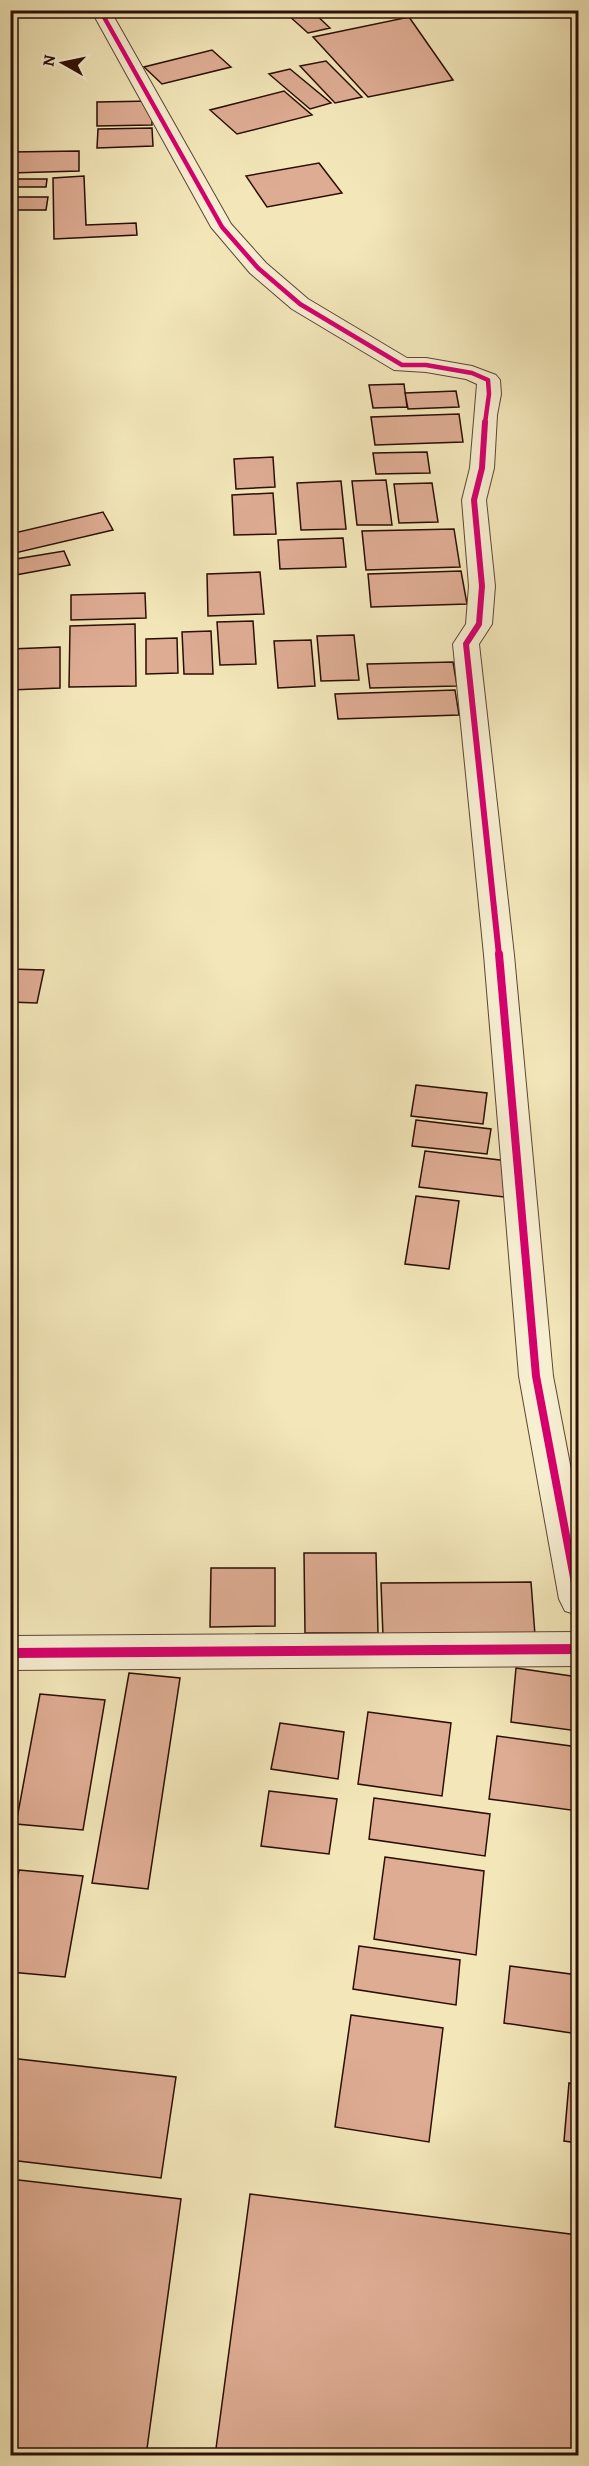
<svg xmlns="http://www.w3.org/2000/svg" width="589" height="2466" font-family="Alegreya,serif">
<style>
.building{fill:#deac93;stroke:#2b0e03;stroke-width:1.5}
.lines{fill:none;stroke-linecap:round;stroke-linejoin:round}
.minor-casing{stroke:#5d4431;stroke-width:2}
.minor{fill:#f7efd2;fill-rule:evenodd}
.cycleway-far3-casing{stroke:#f7efd2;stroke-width:7}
.cycleway-far2-casing{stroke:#f7efd2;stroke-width:9}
.cycleway-far1-casing{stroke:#f7efd2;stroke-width:11}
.cycleway-casing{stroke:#f7efd2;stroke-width:14}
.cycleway-far3{stroke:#d6006c;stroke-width:4.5}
.cycleway-far2{stroke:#d6006c;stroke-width:6}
.cycleway-far1{stroke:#d6006c;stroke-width:8}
.cycleway{stroke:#d6006c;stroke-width:10}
</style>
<rect width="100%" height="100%" fill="#f3e7ba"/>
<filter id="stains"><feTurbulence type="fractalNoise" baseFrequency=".00333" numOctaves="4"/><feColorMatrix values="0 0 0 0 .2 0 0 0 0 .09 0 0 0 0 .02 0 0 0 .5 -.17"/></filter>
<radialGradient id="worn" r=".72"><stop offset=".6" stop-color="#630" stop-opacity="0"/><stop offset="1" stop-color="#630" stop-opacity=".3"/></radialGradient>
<path class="building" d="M311,10L330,28L308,33L288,15Z
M409,17L453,80L368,97L313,37Z
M212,50L231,67L162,84L144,67Z
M326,61L362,97L335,103L300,66Z
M290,69L331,103L310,109L269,74Z
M284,91L312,115L237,134L210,110Z
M152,101V125L97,126V102Z
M152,128L153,146L97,148L98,129Z
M79,151V171L10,173V152Z
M319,163L342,193L267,207L246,176Z
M84,176L86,225L136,223L137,235L54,239L53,178Z
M10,179H47L46,187H10Z
M10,197H48L46,210H10Z
M404,384L407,407L373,408L369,385Z
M456,391L459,407L408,409L405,393Z
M459,414L463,442L375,445L371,417Z
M427,452L430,473L376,474L373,453Z
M273,457L275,487L236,489L234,459Z
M386,480L392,525H357L352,481Z
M341,481L346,529L301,530L297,483Z
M432,483L438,522L399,523L394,484Z
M273,493L276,534L234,535L232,495Z
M103,512L113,530L15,553L10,545V534Z
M454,529L460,567L366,570L362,531Z
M343,538L346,567L280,569L278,540Z
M64,551L70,565L10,576V560Z
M461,571L467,604L371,607L368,574Z
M260,572L264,614L208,616L207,574Z
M145,593L146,618L71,620V595Z
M253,621L256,664L220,665L217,622Z
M135,624L136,686L69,687L70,626Z
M211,631L213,674H184L182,632Z
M354,635L359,680L321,681L317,636Z
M177,638L178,673L146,674V639Z
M311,640L315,686L278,688L274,641Z
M60,647V688L10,690V649Z
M453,662L457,686L370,688L367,664Z
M455,690L459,715L338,719L335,694Z
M10,969L44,970L37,1003L10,1002Z
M416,1085L487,1093L483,1124L411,1116Z
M416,1120L491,1129L487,1154L412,1146Z
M425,1151L508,1161L504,1197L419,1187Z
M416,1196L459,1201L449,1269L405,1264Z
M304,1553H376L378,1633H305Z
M211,1568H275V1626L210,1627Z
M531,1582L535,1635L383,1636L381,1583Z
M516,1668L578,1677V1731L511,1722Z
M129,1673L180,1678L148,1889L92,1883Z
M40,1694L105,1700L83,1830L16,1824Z
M368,1712L451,1723L442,1796L358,1784Z
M280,1723L344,1732L338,1779L271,1769Z
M497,1736L578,1747V1811L489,1799Z
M269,1791L337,1799L329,1854L261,1846Z
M374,1798L490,1814L485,1856L369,1839Z
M385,1857L484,1871L476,1955L374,1939Z
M19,1870L83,1876L65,1977L10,1972V1915Z
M359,1946L460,1960L456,2005L353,1989Z
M510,1966L578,1975V2034L504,2023Z
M351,2015L443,2028L429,2142L335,2127Z
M10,2058L176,2077L161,2178L10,2160Z
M569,2083L578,2085V2143L564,2141Z
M10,2179L181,2199L146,2456H10Z
M250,2194L578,2235V2456H215Z"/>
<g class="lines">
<g class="minor-casing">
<path id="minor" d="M91,10H110L231,224L266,263L308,299L407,358H426L472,366L496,375L500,380L501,394L497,415L494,468L486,500L495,586L492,624L479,644L514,955L553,1376L578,1506V1615L565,1611L559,1599L519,1376L484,955L453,644L466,624L469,586L462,500L470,468L477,384L466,379L426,372L394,370L292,309L250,273L211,227Z
M578,1632V1666L10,1670V1636Z"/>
</g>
<use href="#minor" class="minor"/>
<g class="cycleway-far3-casing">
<path id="cycleway-far3" d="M100,10L222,227L258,268L300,304L402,365H426L472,373L488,380L489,394L485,423"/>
</g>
<g class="cycleway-far2-casing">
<path id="cycleway-far2" d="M485,422L482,468L474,500L482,586L479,624L466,644L499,955"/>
</g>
<g class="cycleway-far1-casing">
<path id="cycleway-far1" d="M499,954L536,1376L578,1599"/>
</g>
<g class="cycleway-casing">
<path id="cycleway" d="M10,1653L578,1649"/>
</g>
<use href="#cycleway-far3" class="cycleway-far3"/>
<use href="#cycleway-far2" class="cycleway-far2"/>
<use href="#cycleway-far1" class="cycleway-far1"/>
<use href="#cycleway" class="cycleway"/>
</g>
<rect width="589" height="2466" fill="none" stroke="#f3e7ba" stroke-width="36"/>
<rect x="12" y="12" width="565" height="2442" fill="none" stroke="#2b0e03" stroke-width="3"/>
<rect x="18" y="18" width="553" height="2430" fill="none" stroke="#2b0e03" stroke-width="1.5"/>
<g transform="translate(63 63) rotate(279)" stroke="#f7efd2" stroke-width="4.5" paint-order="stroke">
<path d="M0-4.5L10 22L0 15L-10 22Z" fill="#2b0e03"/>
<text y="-9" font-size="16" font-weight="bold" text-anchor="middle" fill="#2b0e03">N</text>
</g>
<rect width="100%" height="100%" filter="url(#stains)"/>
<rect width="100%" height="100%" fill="url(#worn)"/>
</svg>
